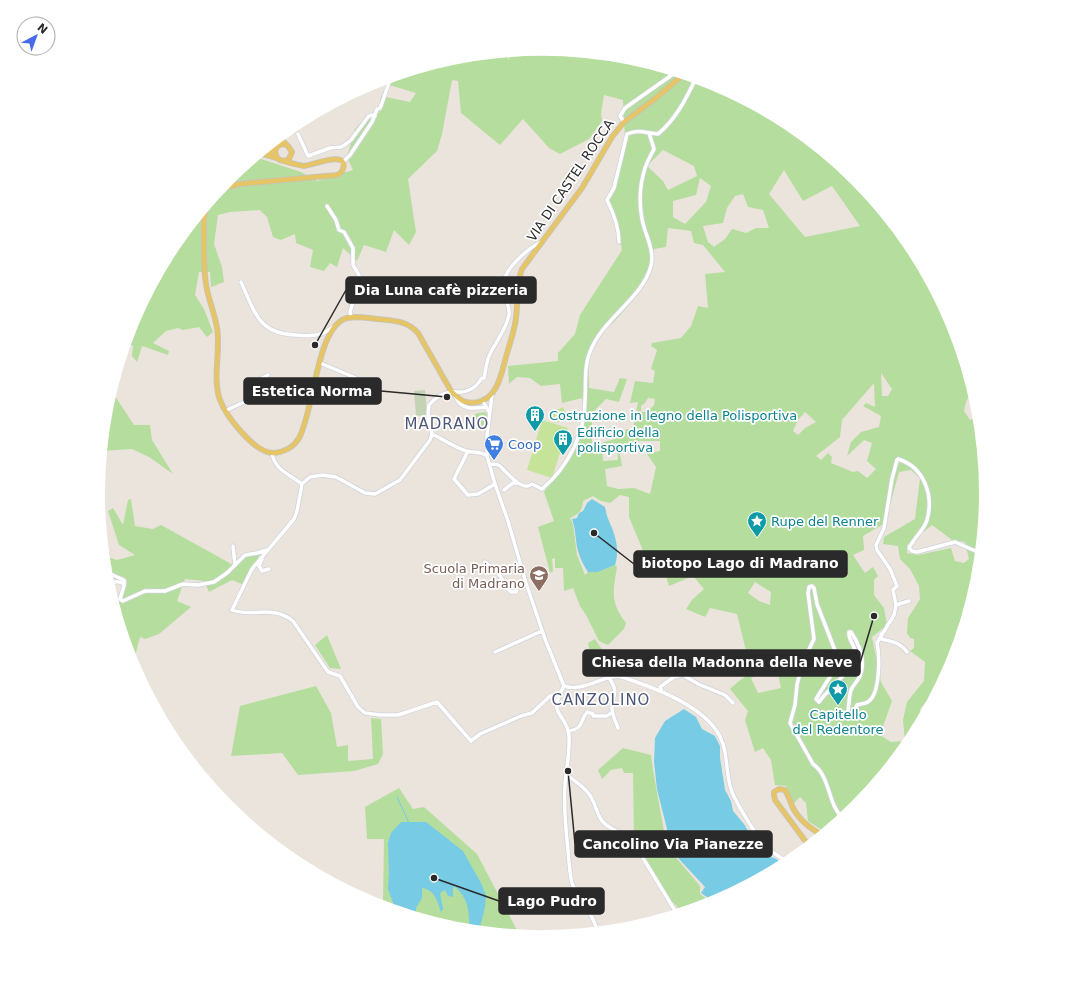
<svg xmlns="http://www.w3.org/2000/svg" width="1084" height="986" font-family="'DejaVu Sans',sans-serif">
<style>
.green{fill:#b5dd9d;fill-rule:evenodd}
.cemetery{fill:#c5d3b5}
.pitch{fill:#c6e499}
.water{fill:#77cbe5}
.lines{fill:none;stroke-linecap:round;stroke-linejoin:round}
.stream{stroke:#77cbe5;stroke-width:1}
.minor-casing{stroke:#cfd2dd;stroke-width:5}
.major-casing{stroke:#c3c3c3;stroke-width:6}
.minor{stroke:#fff;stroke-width:3.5}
.major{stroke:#e6c566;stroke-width:4.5}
.labels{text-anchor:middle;stroke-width:3.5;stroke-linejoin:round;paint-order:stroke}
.street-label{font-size:13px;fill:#2a2a2a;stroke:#fff}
.culture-label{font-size:13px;fill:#0d838f;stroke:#fff;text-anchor:start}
.shop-label{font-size:13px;fill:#366cbe;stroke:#fff;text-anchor:start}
.education-label{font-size:13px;fill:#785e54;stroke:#fff;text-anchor:end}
.quarter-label{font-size:15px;letter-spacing:1px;fill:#4d5677;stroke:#fff}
.leader{fill:none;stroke:#2a2a2a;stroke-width:1.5}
.callout-dot{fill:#2a2a2a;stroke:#fff;stroke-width:1.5}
.callout{fill:#2a2a2a;stroke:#2a2a2a;stroke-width:1.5}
.callout-label{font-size:14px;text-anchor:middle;font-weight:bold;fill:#fff}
</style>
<rect width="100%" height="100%" fill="#ebe4dd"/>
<path class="green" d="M542,49L629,58L712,83L789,124L856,179L911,247L952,323L972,390L966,402L964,411L970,420L978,416L986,493L977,580L952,663L931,702H926L920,709L922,720L911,740L856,807L825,832L808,821L806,803L800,797L794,803L786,786L775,785L771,760L763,748L755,752L745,720L748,711L730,689L739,681L748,675L742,665L748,659L737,614L710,608L705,617L686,609L692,600L704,589L693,576L669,586L659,551L644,553L629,517V497L620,495L610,503L601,501L593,496L583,501C583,511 578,514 570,518L573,524L577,555L585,575L588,572H598L615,565L617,567C613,592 610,602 626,623L624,629L608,645L599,641L586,615L580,606L573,588L564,591L563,568H555V558L552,559L553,571L550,573L538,527L554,521L544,492L565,464L574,442L581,429L586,417L582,398L562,403L560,384L541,386L530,378L517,377L509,384L508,366L558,361V353L575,334L580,315L622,250L616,218L607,199L614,184L625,138L623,100L604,95L601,114L602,121L589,139L560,154L549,148L523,119L500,145L461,113L458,81L452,80L442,134L437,151L408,179L416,232L409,245L394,230L386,252L364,245L357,261L343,248L337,267L330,263L324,271L310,267L313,250L296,243L295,234L281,240L273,237L267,217L260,210L230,212L218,215L214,244L222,267L224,282L211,287L210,272H199L195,295L204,309L213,332L207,337L199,327L183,330L178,328L166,331L153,343L169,351L168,355L142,346L137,362L132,356L133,346L127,342L125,345L132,323L173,246L228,179L255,157L301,172L317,181L353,170L347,157L355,129L370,113H379L381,96L410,102L416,93L389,85L391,77L456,57L510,52L507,60L515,52ZM663,150L694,166L697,176L668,190L663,181L647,166ZM784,170L803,201L832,186L860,226L805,237L769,194ZM700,178L711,186L706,202L685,224L673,217V201L696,195ZM743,194L748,207L763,210L769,228H756L746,233L732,229L725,239L714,247L708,242L703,226L723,223L727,208L735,196ZM668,228L691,231L694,243L703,245L725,272L705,274L708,308L698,306L691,326L681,338L652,343L651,346L657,350L651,369L655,371L653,383L635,381L630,403L638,402L633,429H626L624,436L592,446V413L606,399L619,402L627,379L620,378L614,392L589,388L588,355L597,335L614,322L628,306L651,272L654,249L666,247ZM881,373L892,389L888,396H882ZM874,383L875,407L866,403L863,406L881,416L879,427L861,432L851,442L847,456L864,440L872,443L867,461L876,469L867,478L858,471L853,472L831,463L832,457L828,453L821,460L816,456L840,437L842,420ZM648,398L655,399L654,405L647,412H641V406L645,403ZM805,412L816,422L805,428L798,435L793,431L798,420ZM636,441H660V451L647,454L656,467L650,494L634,488L618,489L607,486L605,469L622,466L619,449ZM616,443L618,460L603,461L602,445ZM911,470L920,478L915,519L884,537L883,544L898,546L900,559L910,569L919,586L920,599L908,618L907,633L910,638L914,639V648L910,651L925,662L924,681L907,702L903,720L905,741L891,742L880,735L892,701L881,682L872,637L887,625L884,608L874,595V580L878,576L873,567L865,573L853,555L864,550L863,536L885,523L899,472ZM932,525L952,540L965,542L969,559L964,563L955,561L951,548L918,555L907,553V545ZM755,582L771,592L770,605L759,601L748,593ZM777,668L781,688L758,693L751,678Z
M115,396L134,425H150L152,440L173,474L149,457L132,449L102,451L107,406Z
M484,412L487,414L485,425L474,427L472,418L475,414Z
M131,499L135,526L153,529L161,525L235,566L246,556L260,554L244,585L232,580L209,592L204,581L185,579L177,601L191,607L159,634L145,639L140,637L133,664L115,608C121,599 127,591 127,580L114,579L106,575L104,556L117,560L135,555L119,545L108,511L113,508L123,525L128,500Z
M327,635L341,669L330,668L315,645Z
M595,639L603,651L608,650L610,659L608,660L606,659L603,661L589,649L588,643Z
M316,686L331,713L337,747L348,745V761L373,759L371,718L381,719L383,754L378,764L354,771L298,775L282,753L231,756L240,706Z
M623,748L651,755L653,770L664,831L668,848L700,886V894L712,903L682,912L671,900L634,842L633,773H624L622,768L611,770L602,779L598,770Z
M399,788L413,809L424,807L477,854L519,934L455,928L382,906L383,902L384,839H367L365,807Z"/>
<path class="cemetery" d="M425,390L427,415L416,416L414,391Z"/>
<path class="pitch" d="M563,407L568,416L555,423L550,413Z
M542,420L568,428L552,478L527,470Z"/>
<path class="water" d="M592,499L605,507C606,515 609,521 612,528C617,541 619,552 615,565L598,572H588C582,563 577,552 576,540C575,531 575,528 572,519L577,518L579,513L583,511L587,503Z
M684,709L696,717L702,729L715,736L720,746V758L725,790L731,801L733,811L744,824L753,839L758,852C768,858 775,855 783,865L714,902L701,893L705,887L680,860L672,849L657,789L654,762L655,738L665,721Z
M401,822H426L463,851L481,883L486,895L485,907L479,931L470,930C468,910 470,900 454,886L453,889V897L448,896L445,890L440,893L443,909L441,912C437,900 435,890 422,888V898L416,908V917L396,911L388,889L389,873L388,843L391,833Z"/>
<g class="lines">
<path class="stream" d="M397,797L409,823"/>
<g class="minor-casing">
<path id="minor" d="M624,122L620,116L625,108L676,72
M298,134L308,156L330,148L341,147L346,144L351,140L368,117L371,115L375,116
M342,163L350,155L372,122L377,109L380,108L382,103L391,77
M327,206L336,220L339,230L344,232L353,248V265L359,275L358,289L353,302L350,312L351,317
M619,242C619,227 614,214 607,200L614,188L627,134C639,129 646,133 658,134C676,119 686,99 696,78
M241,282C255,312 258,334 296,335C304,336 313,336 321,334C326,333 329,328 334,327
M320,363L356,378L362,384
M492,395L487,436V456L495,484L508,521L526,583L545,639L564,686
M455,396C461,410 472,409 486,407
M483,401L486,407L490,413
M225,411L244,402L262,378L268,375
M432,434C444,440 454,447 466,451C474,453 480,451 487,456
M468,451L454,479L468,495L478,494L495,484
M272,453C275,471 290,474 302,484
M490,464C493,464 498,464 500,466C507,472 522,493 532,484L542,489C568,467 585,434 585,400C586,384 584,366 590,352C602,319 642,299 651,266C655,250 645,235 642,219C639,203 640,184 645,168C647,162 651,155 654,149L649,133
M302,484L297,511L294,519L252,569L232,610C251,618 272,604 293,621L328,672L340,676L358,707L365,713L380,715H398L437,702L471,741L480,734L521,716L532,713L550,696L559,693
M302,484L310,477L323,475L336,477L365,493L375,494L400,480L430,440L432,434L428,415L429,405C434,399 442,393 451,392C453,391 455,392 457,392C467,393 476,388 481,379L484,378C486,371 486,361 490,354C496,341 506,330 509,315C510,306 504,297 503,288C502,270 527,249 541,242
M504,490L513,483H518
M233,546L235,565
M262,559L259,566L262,571L269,569
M485,562C490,567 496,570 500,576C505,583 505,586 511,592H516L517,588L526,583
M106,572L124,580V586L120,599L123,601L145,591H165L183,584L198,585L214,582L227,573L245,555L257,553L267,550
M493,582L504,585
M108,585C114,582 118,580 124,584
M896,605L909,601
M881,634L882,639C892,642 900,642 907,652
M495,652L542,631
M593,654L610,672L613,677
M609,678C620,694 612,693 612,709C612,715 616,722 618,728
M564,686C586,693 607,672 622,677C655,688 712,708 723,744C728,760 726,777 732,792C736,802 760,843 768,849C775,855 780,855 787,863
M564,686C546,717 567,712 569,736C570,753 566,769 565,785C563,811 567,837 569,862C570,869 570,876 572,883C575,892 582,899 586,907C591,915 595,923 598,931
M662,692L660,687L674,677L683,675L698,684L725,695L733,703
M568,731C584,729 579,722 587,712L593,714V716H607L612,712
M566,774C574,781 583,786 589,794C596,803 596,814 603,822C610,830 623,833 632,840L677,914
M843,818C827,804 831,777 813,764L790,723L795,705L797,685L802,664L814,639L808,593L809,587L812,586L814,588L817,604L836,653V662L833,672L816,699L819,702C829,687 854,672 855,652C855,645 848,640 849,632H851C859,644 866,661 860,676C858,681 853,685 851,690C849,696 849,705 848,712L852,715L857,705C860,704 866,704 869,701C880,693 880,656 877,643L894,615L896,605L893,590L897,586L890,569L877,550L876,545L884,528L892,479L897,460L898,459C924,467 934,495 927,520C924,530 914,538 909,548L912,551L917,552L955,542L980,553"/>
</g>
<g class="major-casing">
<path id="major" d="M279,137L286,144
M259,153L277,158
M262,154L269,153L276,148
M217,192L224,188L239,184L337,175C340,174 342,172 343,169C349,149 311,166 304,166C296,165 288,162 280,160L277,158L275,151C277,145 282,142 288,146L292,152L289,159L284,161
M210,201C209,203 206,206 206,209C203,216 204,225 204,233C204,252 203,271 207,290C210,303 215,315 217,328C221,351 212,378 220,400C226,416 255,454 274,453C284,452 294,447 299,438C314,411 316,332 344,319C353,315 367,318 377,319C393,321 407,320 418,333L451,391C455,395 459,399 463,401C475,406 489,400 495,389C501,380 503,367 506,357C509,346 513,335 515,324C519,306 515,287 522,269L582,188L612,137L624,122L656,98L684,74
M809,846L775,800L774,795V792L779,789L785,790C789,796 790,802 793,808C800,821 810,828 822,835"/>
</g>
<use href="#minor" class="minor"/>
<use href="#major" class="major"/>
</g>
<defs>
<g id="building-pin" transform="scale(1)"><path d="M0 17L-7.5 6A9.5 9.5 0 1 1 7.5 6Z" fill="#0f9aa8" stroke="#fff"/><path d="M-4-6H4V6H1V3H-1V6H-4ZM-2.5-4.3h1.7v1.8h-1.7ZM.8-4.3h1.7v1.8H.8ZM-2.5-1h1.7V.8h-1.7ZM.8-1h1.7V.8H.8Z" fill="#fff"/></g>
<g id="supermarket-pin" transform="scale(1)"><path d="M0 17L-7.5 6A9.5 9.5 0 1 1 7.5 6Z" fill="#3f7fe0" stroke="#fff"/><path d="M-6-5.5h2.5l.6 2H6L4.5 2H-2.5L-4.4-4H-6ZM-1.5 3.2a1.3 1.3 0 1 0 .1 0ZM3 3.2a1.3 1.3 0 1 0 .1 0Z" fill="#fff"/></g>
<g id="sight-pin" transform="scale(1)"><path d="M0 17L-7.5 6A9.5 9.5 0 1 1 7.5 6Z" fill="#0f9aa8" stroke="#fff"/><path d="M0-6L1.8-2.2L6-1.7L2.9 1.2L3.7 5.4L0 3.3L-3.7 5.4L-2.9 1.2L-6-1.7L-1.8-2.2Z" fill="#fff"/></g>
<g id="school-pin" transform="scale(1)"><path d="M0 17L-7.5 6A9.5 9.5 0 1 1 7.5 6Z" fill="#8d6e63" stroke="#fff"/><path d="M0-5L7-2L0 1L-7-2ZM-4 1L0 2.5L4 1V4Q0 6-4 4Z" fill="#fff"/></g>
</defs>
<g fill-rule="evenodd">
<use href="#building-pin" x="535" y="415"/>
<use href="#building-pin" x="563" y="439"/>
<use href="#supermarket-pin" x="494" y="444"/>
<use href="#sight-pin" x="757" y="521"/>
<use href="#school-pin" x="539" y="575"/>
<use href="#sight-pin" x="838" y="689"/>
</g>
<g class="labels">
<g class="street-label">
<text transform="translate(570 180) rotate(-56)" y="5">VIA DI CASTEL ROCCA</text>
</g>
<g class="culture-label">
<text x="549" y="420">Costruzione in legno della Polisportiva</text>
<text x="577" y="437">Edificio della<tspan x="577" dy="15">polisportiva</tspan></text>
<text x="771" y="526">Rupe del Renner</text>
<text x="838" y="719" text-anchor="middle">Capitello<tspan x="838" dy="15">del Redentore</tspan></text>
</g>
<g class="shop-label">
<text x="508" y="449">Coop</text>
</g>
<g class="education-label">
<text x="525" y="573">Scuola Primaria<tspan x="525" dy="15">di Madrano</tspan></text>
</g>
<g class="quarter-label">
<text x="447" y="429">MADRANO</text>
<text x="601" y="705">CANZOLINO</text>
</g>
</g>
<path d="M0 0H1084V986H0ZM105 493a437 437 0 1 1 874 0a437 437 0 1 1-874 0Z" fill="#fff" fill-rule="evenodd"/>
<path class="leader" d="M315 345L346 290M447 397L381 391M594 533L634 564M874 616L860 663M568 771L575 844M434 878L499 901"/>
<g class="callout-dot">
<circle cx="315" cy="345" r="4"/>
<circle cx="447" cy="397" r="4"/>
<circle cx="594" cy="533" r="4"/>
<circle cx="874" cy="616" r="4"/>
<circle cx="568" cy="771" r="4"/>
<circle cx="434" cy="878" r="4"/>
</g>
<g class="callout">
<rect x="346" y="277" width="190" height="26" rx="4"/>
<rect x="244" y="378" width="137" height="26" rx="4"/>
<rect x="634" y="551" width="213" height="26" rx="4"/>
<rect x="583" y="650" width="277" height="26" rx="4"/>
<rect x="575" y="831" width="197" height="26" rx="4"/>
<rect x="499" y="888" width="105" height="26" rx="4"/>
</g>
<g class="callout-label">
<text x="441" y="295">Dia Luna cafè pizzeria</text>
<text x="312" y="396">Estetica Norma</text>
<text x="740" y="568">biotopo Lago di Madrano</text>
<text x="722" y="667">Chiesa della Madonna della Neve</text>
<text x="673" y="849">Cancolino Via Pianezze</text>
<text x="552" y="906">Lago Pudro</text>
</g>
<g transform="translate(36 36) rotate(41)"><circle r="19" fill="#ffffff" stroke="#aaaaaa"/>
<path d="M0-3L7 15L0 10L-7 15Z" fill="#486bec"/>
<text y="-6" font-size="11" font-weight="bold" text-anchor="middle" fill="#2a2a2a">N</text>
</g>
</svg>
